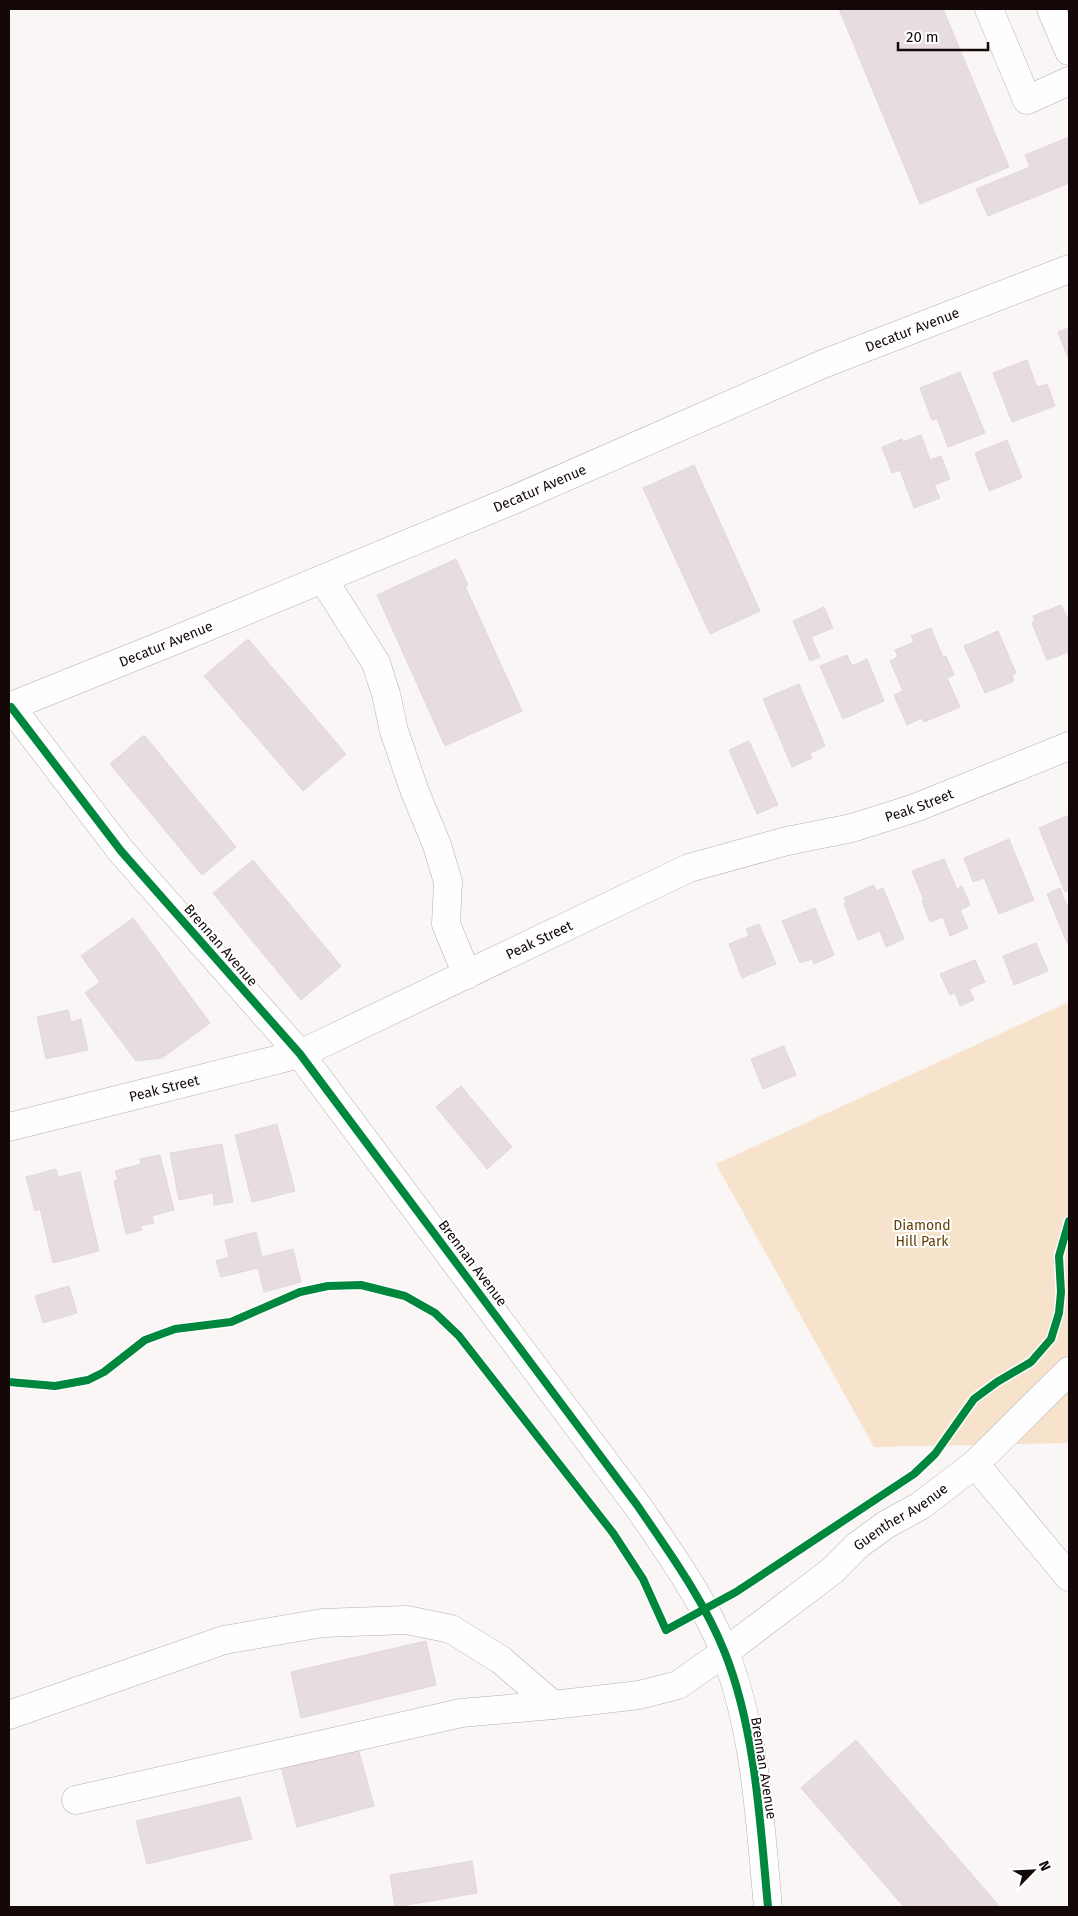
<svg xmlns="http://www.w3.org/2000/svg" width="1078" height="1916" font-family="'Fira Sans',sans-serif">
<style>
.green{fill:#f7e2cb}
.building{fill:#e7dde0;stroke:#e1d8dc}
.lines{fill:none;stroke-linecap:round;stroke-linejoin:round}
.minor-casing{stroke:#b7aeae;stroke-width:29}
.major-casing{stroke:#b7aeae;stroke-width:29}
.minor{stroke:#fefefe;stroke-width:28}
.major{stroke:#fefefe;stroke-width:28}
.cycleway-casing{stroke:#fff;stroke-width:11}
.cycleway{stroke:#00873e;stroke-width:8}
.labels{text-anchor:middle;stroke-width:4;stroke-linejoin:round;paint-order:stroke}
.street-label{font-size:14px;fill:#150809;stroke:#fff}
.park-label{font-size:14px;fill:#633f03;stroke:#fff}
</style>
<rect width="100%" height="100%" fill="#fbf6f6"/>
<path class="green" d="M1069,1002V1443L874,1447L716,1164Z"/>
<path class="building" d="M839,9H943L1009,167L920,204Z
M1069,137V183L988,216L976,189L1030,167L1025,155Z
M1069,328V360L1058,332Z
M1027,360L1037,387L1047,384L1055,406L1012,422L993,373Z
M960,372L985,433L948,447L937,418L932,420L920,388Z
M921,435L930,460L941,456L950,479L934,485L940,498L914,508L900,470L892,473L882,447L902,439L903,442Z
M1007,440L1022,478L989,491L975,453Z
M694,465L760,611L710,634L643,488Z
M456,559L468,585L465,586L522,711L445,746L377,595Z
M1061,605L1069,622V652L1047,660L1032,623L1035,621L1033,616Z
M824,607L833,628L811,637L820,657L810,661L793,621Z
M931,628L943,657L946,656L954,675L947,678L960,707L924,722L922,718L907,725L894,695L903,691L890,661L898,657L895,650L914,642L911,636Z
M998,631L1016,673L1012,675L1014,681L985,693L964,646Z
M248,639L346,754L303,791L204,676Z
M847,655L852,666L867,659L884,701L843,719L820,666Z
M799,684L825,746L810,753L812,758L792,767L763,699Z
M144,735L236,847L202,875L110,764Z
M749,741L778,805L757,814L729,750Z
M1069,815V890L1065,892L1039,828Z
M1009,839L1034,900L999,914L984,878L973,882L964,858Z
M944,859L957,889L962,886L970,905L960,910L968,928L950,936L943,917L930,922L922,901L924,900L912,871Z
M253,860L341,966L301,1000L213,893Z
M874,885L876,891L883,888L904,939L886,947L880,931L858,940L844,904L846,903L844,898Z
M1060,888L1069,911V942L1067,943L1047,894Z
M815,908L834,955L814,964L812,959L800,963L782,921Z
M133,918L210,1023L162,1058L136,1061L85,993L100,982L81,956Z
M759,924L776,964L742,978L729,944L749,936L746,929Z
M1036,943L1048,971L1014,985L1003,956Z
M975,960L985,982L969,989L974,1000L960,1006L955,993L950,995L940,974Z
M68,1010L71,1022L81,1019L88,1050L46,1059L37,1017Z
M784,1046L796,1075L763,1089L751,1059Z
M461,1086L512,1147L487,1169L436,1107Z
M277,1124L295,1191L252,1202L235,1135Z
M222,1144L233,1202L214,1205L213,1193L179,1200L170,1153Z
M160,1155L174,1210L152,1216L154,1223L140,1226L142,1230L126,1234L114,1181L118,1180L115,1171L141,1164L140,1159Z
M56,1169L58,1177L80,1172L99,1251L53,1263L40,1209L35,1211L26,1177Z
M256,1232L262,1257L293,1249L301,1282L264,1292L258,1268L221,1277L216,1261L229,1257L225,1240Z
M69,1286L77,1313L43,1323L35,1296Z
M426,1641L436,1685L301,1718L291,1672Z
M856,1740L1000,1907H904L801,1788Z
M357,1744L374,1806L297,1827L280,1764Z
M240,1797L252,1839L147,1864L136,1821Z
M472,1861L477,1893L395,1907L390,1875Z"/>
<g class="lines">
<g class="minor-casing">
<g id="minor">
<path d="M989,9L1027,100L1069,81"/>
<path d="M1051,9L1069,51"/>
<path d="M323,579L376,663L386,694L394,731L415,792L437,845L448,882L446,924L467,975"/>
<path d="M11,707L121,851L300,1054L637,1505C669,1552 704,1600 725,1653C756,1732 760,1823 768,1907"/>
<path id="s1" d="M9,1127L300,1054L689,868L787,841L852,828L915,808L1069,746"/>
<path d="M975,1464L1069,1577"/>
<path id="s2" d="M9,1715L224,1640L322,1623L407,1620L451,1629L501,1660L553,1705L639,1695L678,1685L725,1652L832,1571L858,1545L887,1524L920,1506L975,1464L1069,1371"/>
<path d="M76,1800L461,1713L553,1705"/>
</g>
</g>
<g class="major-casing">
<g id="major">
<path id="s3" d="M9,707L173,641L513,500L823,364L1069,269"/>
</g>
</g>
<use href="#minor" class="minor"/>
<use href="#major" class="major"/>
<g class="cycleway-casing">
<path id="cycleway" d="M11,707L121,851L300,1054L637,1505C669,1552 704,1600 725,1653C756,1732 760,1823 768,1907
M9,1382L55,1386L88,1380L104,1372L145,1340L175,1329L231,1322L300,1292L328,1286L361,1285L405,1296L435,1313L459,1336L613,1533L643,1579L666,1630L736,1592L914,1474L935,1454L974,1399L997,1382L1031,1362L1051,1339L1059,1313L1061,1292L1059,1256L1069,1221"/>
</g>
<use href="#cycleway" class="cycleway"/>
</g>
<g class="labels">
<g class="street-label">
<text dy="5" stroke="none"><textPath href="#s3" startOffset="979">Decatur Avenue</textPath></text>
<text dy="5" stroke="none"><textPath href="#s3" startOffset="574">Decatur Avenue</textPath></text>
<text dy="5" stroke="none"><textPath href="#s3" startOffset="169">Decatur Avenue</textPath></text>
<text dy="5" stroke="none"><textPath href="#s1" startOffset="970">Peak Street</textPath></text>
<text dy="5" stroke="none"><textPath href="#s1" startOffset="565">Peak Street</textPath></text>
<text transform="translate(221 945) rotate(49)" y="5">Brennan Avenue</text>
<text dy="5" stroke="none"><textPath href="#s1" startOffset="160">Peak Street</textPath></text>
<text transform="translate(473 1263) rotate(53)" y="5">Brennan Avenue</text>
<text dy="5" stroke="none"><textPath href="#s2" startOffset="991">Guenther Avenue</textPath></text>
<text transform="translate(764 1768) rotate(81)" y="5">Brennan Avenue</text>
</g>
<g class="park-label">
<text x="922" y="1230">Diamond<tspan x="922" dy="16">Hill Park</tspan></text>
</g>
</g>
<rect width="1078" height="1916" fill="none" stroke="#150809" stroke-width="20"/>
<g transform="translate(1033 1871) rotate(66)" stroke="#ffffff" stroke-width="4" paint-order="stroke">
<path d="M0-4L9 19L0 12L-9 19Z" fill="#150809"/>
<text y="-8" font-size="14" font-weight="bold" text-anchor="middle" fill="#150809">N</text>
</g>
<path d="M898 42v8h90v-8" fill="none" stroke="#150809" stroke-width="2.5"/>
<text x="906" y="42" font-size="15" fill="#150809" stroke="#ffffff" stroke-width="4" paint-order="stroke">20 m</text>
</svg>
